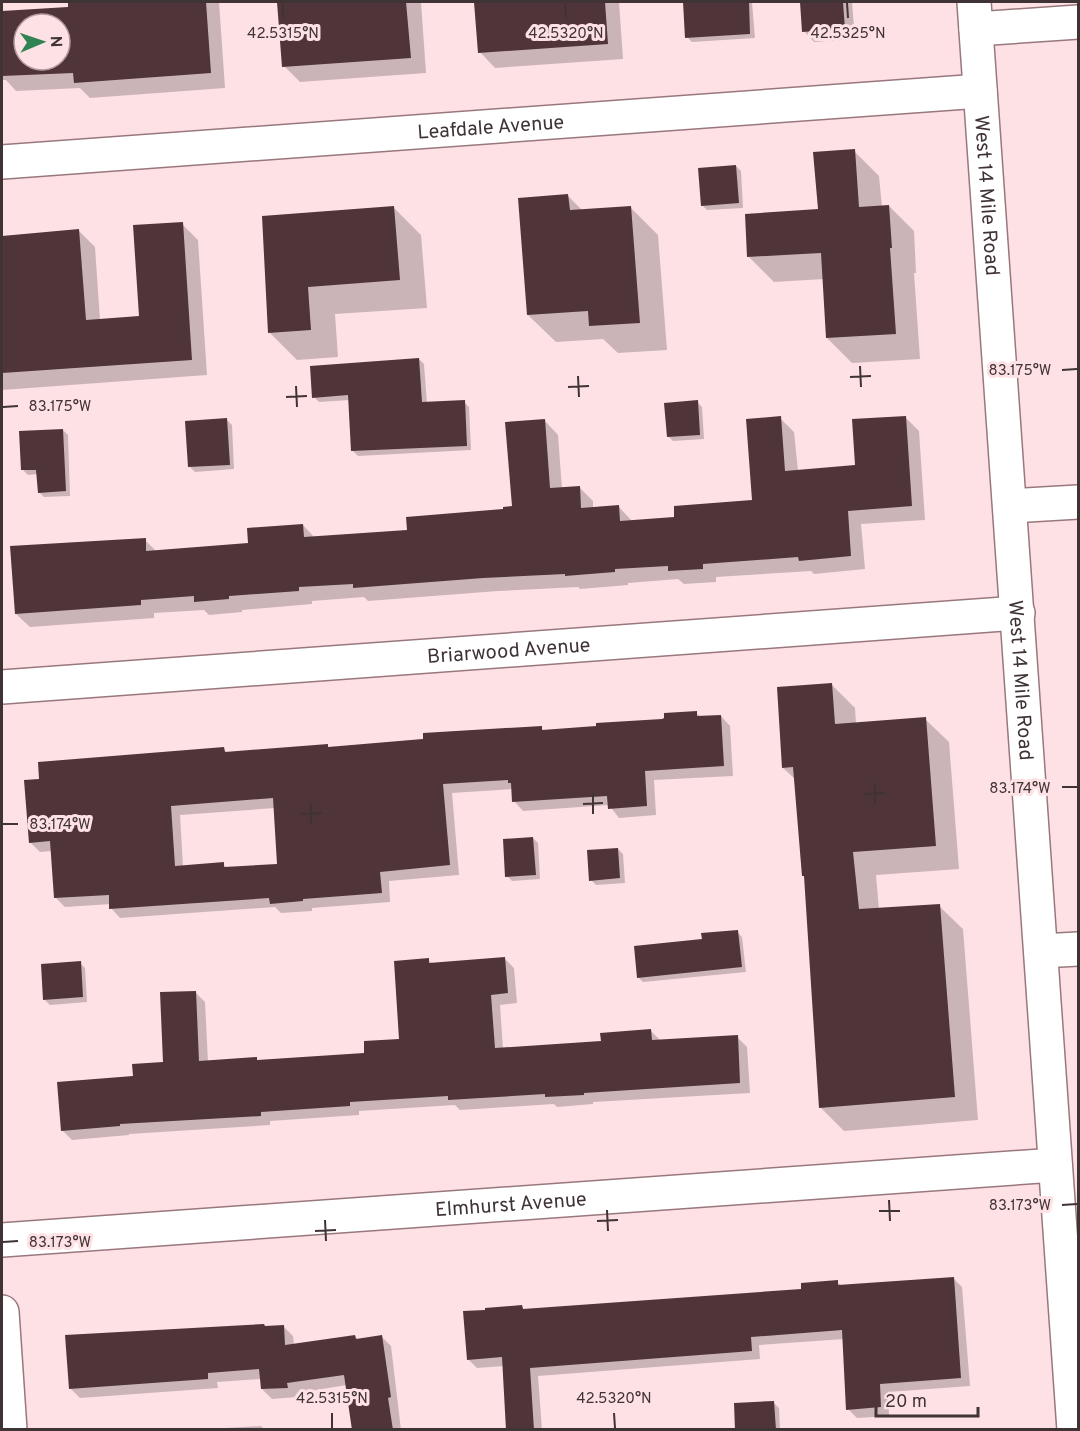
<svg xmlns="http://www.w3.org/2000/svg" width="1080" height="1431" font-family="Overpass,sans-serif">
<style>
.shadow{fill:#0003;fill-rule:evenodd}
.building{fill:#4f3439;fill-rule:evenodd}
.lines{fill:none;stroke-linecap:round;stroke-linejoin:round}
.street-casing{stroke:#98787d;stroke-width:36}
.secondary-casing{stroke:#98787d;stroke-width:36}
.street{stroke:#fff;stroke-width:33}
.secondary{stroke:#fff;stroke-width:33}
.ticks{fill:none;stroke:#403335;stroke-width:2}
.labels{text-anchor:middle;stroke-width:6;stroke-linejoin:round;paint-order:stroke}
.street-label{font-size:20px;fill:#403335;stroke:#fee1e5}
.ticks-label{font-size:15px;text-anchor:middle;fill:#403335;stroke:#fee1e5;stroke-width:6;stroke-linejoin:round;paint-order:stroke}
</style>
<rect width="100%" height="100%" fill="#fee1e5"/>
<path class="shadow" d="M69,2H219L225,88L90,98L80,88L16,91L6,80H2V12L70,8ZM24,24H60V60H24Z
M278,2H421L426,73L300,82L284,66Z
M476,2H619L623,59L495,68L480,52Z
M685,2H752L755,38L692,42L687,37Z
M801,2H852L855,39L814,42L804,31Z
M854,151L879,176L882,207L889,206L914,231L916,273H914L920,359L852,363L827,338L824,279L774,282L749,257L819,211Z
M736,166L741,171L743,208L707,210L702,205Z
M568,196L583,211L630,207L658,235L667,350L618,353L603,339L556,342L528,315Z
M394,208L421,235L427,308L335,314L338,357L297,360L270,333L263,217Z
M182,224L198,240L207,375L2,390V237L79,231L95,247L100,320L141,317Z
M419,359L424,364L427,404L464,402L469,407L471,450L358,456L353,451L350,400L319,402L314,397Z
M697,402L702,407L704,439L673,441L668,436Z
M905,417L919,431L925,520L861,524L865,569L814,574L811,571L716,577V582L684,584L678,579L628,583V585L580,589L578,587L498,591L368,601L364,597L312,601V604L242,610V612L209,615L204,610L154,613V618L30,627L16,614L145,540L157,552L250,545L303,525L315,538L408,531L505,511L513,507L545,421L558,435L562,489L579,487L593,501V508L618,506L632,521L676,518L754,501L780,418L794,432L798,471L857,466Z
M227,420L232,425L234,469L195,472L190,467Z
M63,430L68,435L70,496L44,497L39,492L38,474L28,475L23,470Z
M832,685L855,708L856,724L925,719L949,742L959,869L876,875L879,910L939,906L963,929L978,1120L844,1131L820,1107L806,878L803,875L796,780L783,768Z
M696,713L701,717L721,716L730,726L733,776L654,780L656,815L619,818L609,805L523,811L514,801L513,789L452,793L459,875L389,881L390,902L312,908V911L281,913L275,907L120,918L111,908V904L65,907L56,898L52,851L40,852L30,842L223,749L228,753L327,746L330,748L541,728L545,732L662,721ZM275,808L279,865L228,869L223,864L183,867L180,815Z
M533,838L538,843L540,879L512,881L507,876Z
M618,849L623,854L625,883L596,885L591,880Z
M737,932L742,937L746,972L643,982L638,977L704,941Z
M504,958L514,968L517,1003L500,1005L503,1049L603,1043L651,1031L661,1041L737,1037L747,1047L750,1093L593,1102V1104L557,1107L554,1104L460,1110L455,1105L359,1111V1115L270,1121V1125L129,1134V1135L72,1140L62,1130L135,1077L165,1063L195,992L205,1002L208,1062L256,1059L259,1062L366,1054L400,1041L428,960L433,964Z
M80,963L85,968L87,1002L50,1005L45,1000Z
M953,1278L962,1287L970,1386L888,1392L889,1416L857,1418L848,1409L844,1339L759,1345L760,1359L538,1376L542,1430H508L504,1366L477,1368L468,1359L522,1307L525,1310L803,1290L837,1282L842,1286Z
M283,1326L293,1336L294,1346L355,1336L358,1340L381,1336L391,1346L401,1430H353L347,1385L297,1393V1397L272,1399L262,1389L261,1379L217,1382L218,1388L80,1398L70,1388L266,1328Z
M774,1403L779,1408L780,1430H737Z
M261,1426L265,1430H225V1428Z"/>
<path class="building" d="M68,2H206L211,73L74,83L73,73L2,76V11L68,7ZM24,24H60V60H24Z
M277,2H406L411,58L282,67Z
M474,2H605L608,44L478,53Z
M683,2H749L750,34L685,38Z
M800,2H843L845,29L802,32Z
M855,149L859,207L889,205L892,248H890L896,334L826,338L821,253L747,257L745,214L818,209L813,152Z
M736,165L739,203L701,206L698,168Z
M568,194L570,210L631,206L640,323L589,326L588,311L527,315L518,198Z
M394,206L400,280L308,287L311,330L268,333L262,216Z
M183,222L192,360L2,373V236L79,229L86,320L139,316L133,225Z
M419,358L422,402L465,400L467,446L351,451L348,395L312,398L310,366Z
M698,400L700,435L667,437L664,403Z
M781,416L785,471L855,465L852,419L906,416L912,506L848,511L851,556L799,561L798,557L703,564V569L668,571V566L615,569V572L565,576V574L483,578L353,588V584L299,587V591L229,596V599L194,602V596L141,600V605L15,614L10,546L146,538V551L248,543L247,528L303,524L304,537L407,530L406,517L503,509V507L512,506L505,422L545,419L550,488L580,486L581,508L619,505L620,521L674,517V506L752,500L746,419Z
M227,418L230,465L188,467L185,421Z
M63,429L66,491L38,493L36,470H21L19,431Z
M832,683L835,724L926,717L936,846L853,852L859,909L940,904L955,1097L819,1108L804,876H802L793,767L782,768L777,687Z
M697,711V716L721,715L724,766L645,771L647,806L608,809L607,796L512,802L511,783H508V780L443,784L450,865L380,872L382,893L303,899V901L270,904L269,898L109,909V895L54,898L50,841L29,843L24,780L39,779L38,762L224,747L225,752L328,744V747L423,739V733L489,729L542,726V730L596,726V723L662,719L664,718V713ZM273,798L277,864L224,867V862L175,866L171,806Z
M533,837L536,875L505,877L503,839Z
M618,848L620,878L589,881L587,850Z
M738,930L742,967L637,978L634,946L702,939L701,933Z
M505,957L508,993L491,995L495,1048L601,1041L600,1033L651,1029L652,1040L738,1035L740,1083L584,1093V1095L545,1097V1094L448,1100V1096L350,1102V1106L261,1112V1116L120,1124V1126L61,1131L57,1082L133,1076L132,1064L163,1062L160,992L196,991L199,1061L257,1057V1060L364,1053V1041L399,1039L394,961L429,958V963Z
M81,961L83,997L43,1000L41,964Z
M954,1277L961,1378L880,1384L881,1407L846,1410L842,1330L751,1337L752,1351L530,1368L534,1430H506L502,1357L467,1360L463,1311L485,1310V1308L522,1305L523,1309L801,1289V1283L838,1280V1285Z
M264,1324L265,1326L284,1325L285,1345L355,1335L356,1339L382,1335L391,1397L388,1398L393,1430H352L344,1375L287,1383L288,1388L261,1389L259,1369L208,1373V1379L69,1389L65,1335Z
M774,1401L776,1430H735L734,1403Z"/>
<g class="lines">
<g class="street-casing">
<g id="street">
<path d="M976,29L1078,22"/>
<path id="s1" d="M2,162L980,91"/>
<path d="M1010,506L1078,502"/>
<path id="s2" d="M2,687L1018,613"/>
<path d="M1041,951L1078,949"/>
<path id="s3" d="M2,1240L1055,1165"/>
<path d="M2,1312L10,1430"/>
</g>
</g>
<g class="secondary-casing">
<g id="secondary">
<path id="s4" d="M974,2L1074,1430"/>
</g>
</g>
<use href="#street" class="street"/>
<use href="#secondary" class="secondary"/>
</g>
<path class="ticks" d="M283,3V18M565,3L566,18M847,3L848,18M860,366L861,387M1062,370L1077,369M578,376L579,397M850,377L871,376M296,386L297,407M568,387L589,386M286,397L307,396M3,407L18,406M875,783V804M1062,787H1077M593,793V814M864,794L885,793M311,803V824M583,804L603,803M301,814L322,813M3,824H18M889,1200L890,1221M1062,1205L1077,1204M607,1210L608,1231M879,1211H900M325,1220L326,1241M597,1221L618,1220M315,1231L336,1230M3,1242L18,1241M332,1413V1428M614,1413L615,1428"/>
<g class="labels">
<g class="street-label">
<text dy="7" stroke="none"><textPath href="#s1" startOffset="490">Leafdale Avenue</textPath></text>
<text dy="7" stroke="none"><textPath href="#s4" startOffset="194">West 14 Mile Road</textPath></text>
<text dy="7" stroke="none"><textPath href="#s2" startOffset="508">Briarwood Avenue</textPath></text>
<text dy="7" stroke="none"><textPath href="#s4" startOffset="680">West 14 Mile Road</textPath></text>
<text dy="7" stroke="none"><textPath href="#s3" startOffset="510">Elmhurst Avenue</textPath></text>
</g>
</g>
<g class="ticks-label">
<text x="283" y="38">42.5315°N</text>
<text x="566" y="38">42.5320°N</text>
<text x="848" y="38">42.5325°N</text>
<text x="1020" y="375">83.175°W</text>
<text x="60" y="411">83.175°W</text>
<text x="1020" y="793">83.174°W</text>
<text x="60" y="829">83.174°W</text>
<text x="1020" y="1210">83.173°W</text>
<text x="60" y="1247">83.173°W</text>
<text x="332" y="1403">42.5315°N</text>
<text x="614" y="1403">42.5320°N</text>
</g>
<rect width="1080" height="1431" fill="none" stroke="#403335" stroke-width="6"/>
<g transform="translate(42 42) rotate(88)"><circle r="28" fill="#fee1e5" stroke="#b29b9f" stroke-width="1.5"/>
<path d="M0-4.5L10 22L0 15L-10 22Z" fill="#328354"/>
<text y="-9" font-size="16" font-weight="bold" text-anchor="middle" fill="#403335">N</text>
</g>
<path d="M876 1407v9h102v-9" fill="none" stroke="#403335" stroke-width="3"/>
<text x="885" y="1407" font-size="18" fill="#403335" stroke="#fee1e5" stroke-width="4.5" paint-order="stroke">20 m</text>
</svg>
